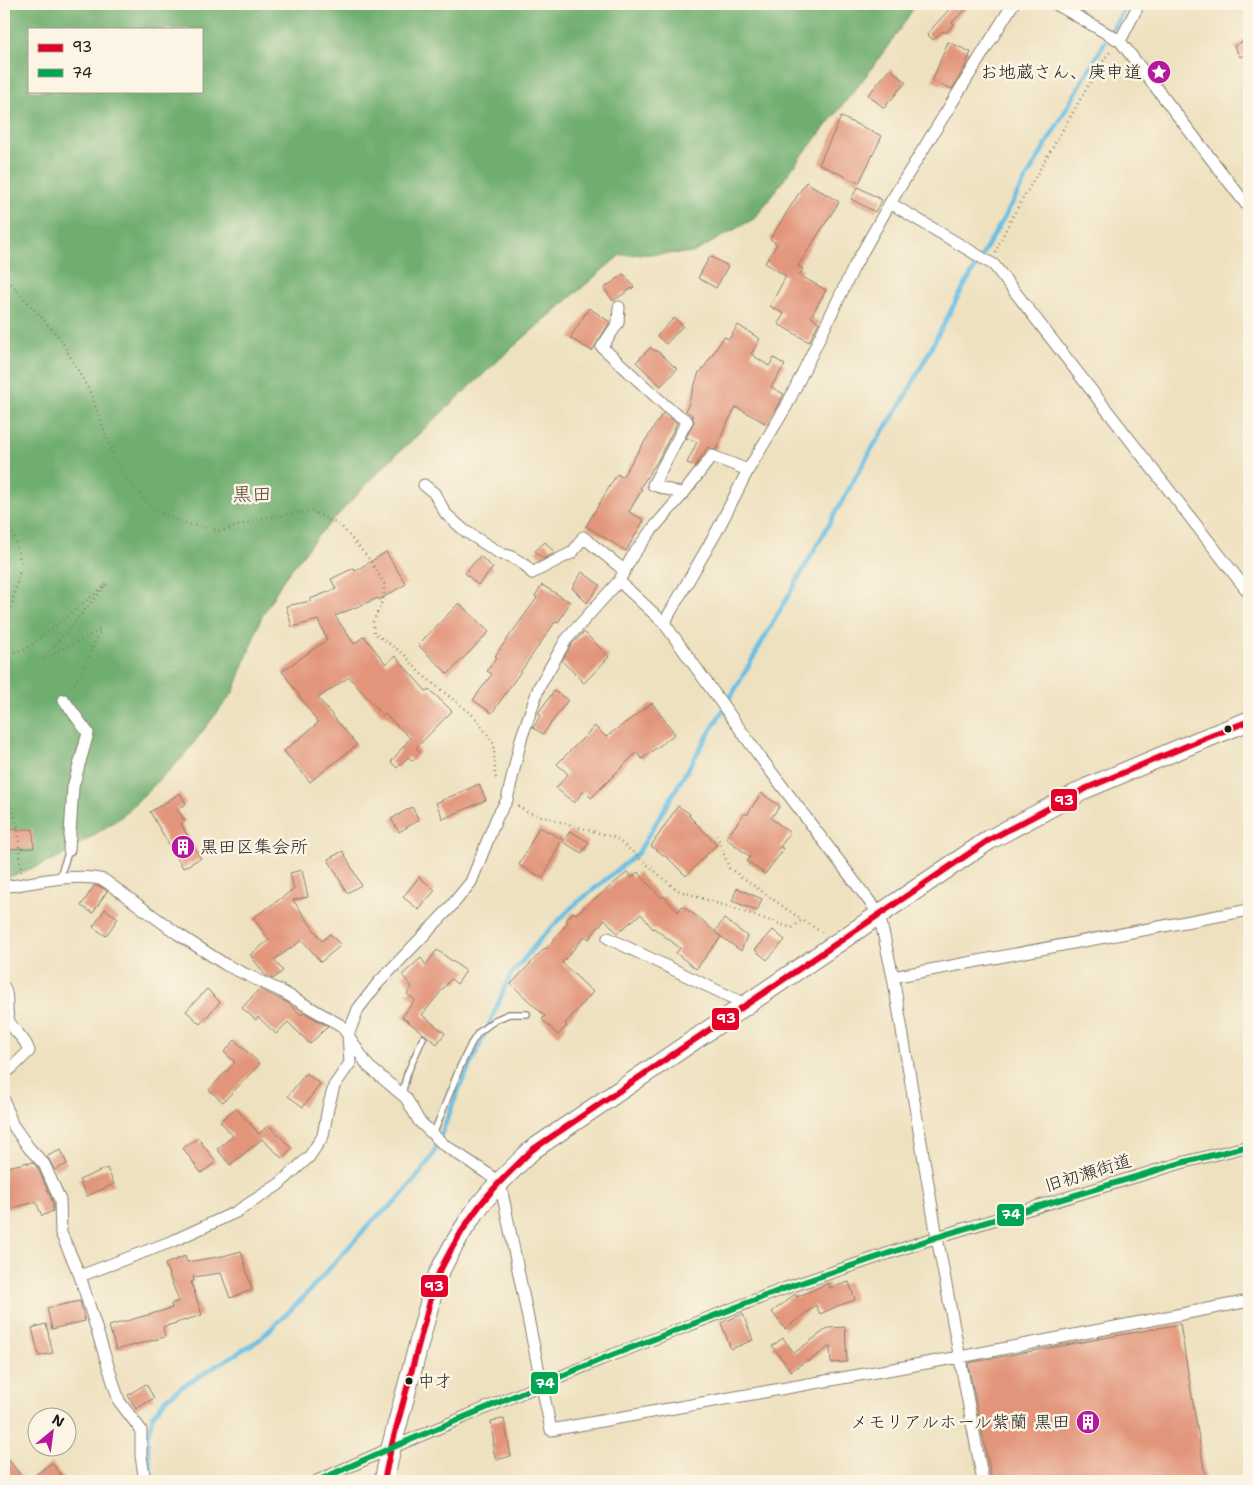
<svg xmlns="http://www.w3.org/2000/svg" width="1253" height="1485" font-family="'Shantell Sans','Klee One',sans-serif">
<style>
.forest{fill:#70ae6f;stroke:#466546;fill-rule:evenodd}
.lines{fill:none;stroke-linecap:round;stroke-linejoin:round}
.stream{stroke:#67bfe4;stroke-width:4.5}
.building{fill:#e2957a}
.service-casing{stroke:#857e6e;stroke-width:8}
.minor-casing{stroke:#857e6e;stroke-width:13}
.primary-casing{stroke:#857e6e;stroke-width:21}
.path{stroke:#857e6e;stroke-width:2.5;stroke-dasharray:1 4;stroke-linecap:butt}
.service{stroke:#fff;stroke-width:5.5}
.minor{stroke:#fff;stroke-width:11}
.primary{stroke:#fff;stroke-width:19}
.bus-1-casing{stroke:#fcf5e5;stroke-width:10}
.bus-2-casing{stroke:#fcf5e5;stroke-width:10}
.bus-1{stroke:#e4002b;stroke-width:6}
.bus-2{stroke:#00a651;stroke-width:6}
.bus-dot{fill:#1c1c1c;stroke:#fcf5e5;stroke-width:2}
.labels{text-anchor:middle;stroke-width:5;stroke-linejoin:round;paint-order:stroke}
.bus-label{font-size:17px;fill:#1c1c1c;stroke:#fcf5e5;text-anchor:start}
.poi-label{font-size:18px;fill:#1c1c1c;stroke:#fcf5e5;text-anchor:end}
.street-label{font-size:18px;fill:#1c1c1c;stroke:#fcf5e5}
.quarter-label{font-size:20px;fill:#61463d;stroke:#fcf5e5}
.line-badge{stroke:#fcf5e5;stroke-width:2}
.badge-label{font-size:14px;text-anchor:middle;font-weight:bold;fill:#fff}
</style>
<rect width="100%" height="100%" fill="#fcf5e5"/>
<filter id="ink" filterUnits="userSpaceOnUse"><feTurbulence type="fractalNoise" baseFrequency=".02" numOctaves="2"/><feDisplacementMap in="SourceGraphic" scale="10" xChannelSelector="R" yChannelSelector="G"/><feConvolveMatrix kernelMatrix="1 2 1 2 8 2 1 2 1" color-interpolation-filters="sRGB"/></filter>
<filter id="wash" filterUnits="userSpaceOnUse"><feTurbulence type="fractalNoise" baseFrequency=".0096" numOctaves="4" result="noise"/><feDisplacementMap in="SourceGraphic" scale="20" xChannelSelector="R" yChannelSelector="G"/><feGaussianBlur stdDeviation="1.12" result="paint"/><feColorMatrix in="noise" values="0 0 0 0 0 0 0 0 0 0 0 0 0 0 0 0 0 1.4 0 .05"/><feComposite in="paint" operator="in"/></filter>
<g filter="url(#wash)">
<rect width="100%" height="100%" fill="#eee1bf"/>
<path class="forest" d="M4,4H916L899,31L859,85L800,158L755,218L693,253L620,255L513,347L385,465L316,538L283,580L261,618L234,691L181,759L120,818L59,858L4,879ZM29,29H201V91H29Z"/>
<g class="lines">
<path class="stream" d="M152,1481L147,1438L153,1415L166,1399L183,1386L259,1340L301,1300L374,1219L396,1202L421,1172L433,1155L461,1084L481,1043L510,976L542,937L572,907L638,853L733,693L874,445L903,401L958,297L1127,4"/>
</g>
<g id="blocks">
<path class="building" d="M954,4H972L952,22L954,24L946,33L943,31L933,40L927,34Z
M1249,38V52L1240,57L1234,46Z
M948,42L971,52L964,69L952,89L932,81Z
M890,69L906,82L884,108L868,95Z
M841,117L882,136L859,183L819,164Z
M806,182L839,202L798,266L803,269L799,275L826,290L811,317L819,322L809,342L778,324L784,314L770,306L786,276L765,263L777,244L770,239Z
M858,187L882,200L875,212L851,199Z
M710,256L728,266L716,288L698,278Z
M624,274L634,287L613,301L604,288Z
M589,308L610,322L592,351L570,338Z
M674,318L683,326L666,344L657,336Z
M738,325L760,339L751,354L769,366L774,358L785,365L771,387L784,394L767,424L736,407L725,427L716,450L708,447L695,466L687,463L697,442L686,438L694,421L692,415L686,411L699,372H701L724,337L729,339Z
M650,348L660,353L677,369L661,386L636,362Z
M663,413L677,423L658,460L640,488L642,489L629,512L644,520L626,551L586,526L617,474L622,477Z
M545,542L555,553L543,559L535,551Z
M386,552L406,584L379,600L378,598L335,616L354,644L364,636L386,664L395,656L426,691L429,689L452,711L416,748L420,752L413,761L408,757L397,768L391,762L410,738L385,714L383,716L349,677L318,698L357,745L310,782L284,751L318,723L282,671L327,640L318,620L292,627L286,606L311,601L310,599L336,589L331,579L354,568L355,571Z
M480,556L493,568L478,585L465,573Z
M582,572L600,585L587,603L572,588Z
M542,585L570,602L558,623L555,622L492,713L473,700L492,674L487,671L497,657L495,656L537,598L535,596Z
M459,603L489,632L448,674L418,645Z
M584,632L609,657L584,683L562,661L572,644Z
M554,691L568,700L543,734L533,728L541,715L538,713Z
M652,703L675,734L642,759L637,752L591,798L584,791L574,803L556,788L568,774L557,764L595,726L606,737Z
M479,784L486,800L443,819L436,803Z
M180,793L186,804L177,809L185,821L181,824L201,858L183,868L150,812Z
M761,793L780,806L771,818L790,833L780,847L784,849L765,874L747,861L750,857L726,838L745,813L747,815Z
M678,806L690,814L689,816L717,844L686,876L669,859L651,846Z
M412,807L419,820L399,832L391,819Z
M539,827L562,839L543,878L519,865Z
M33,829L34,848L6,849L5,830Z
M570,831L589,842L582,853L563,842Z
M343,851L361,885L347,893L328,859Z
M302,870L308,897L293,900L322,941L330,934L341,945L321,962L302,940L274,960L283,971L273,979L266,976L250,955L269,940L253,918L294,889L290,873Z
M628,872L632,878L638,872L661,898L664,896L678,912L682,906L702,920L721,937L696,969L676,953L680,948L654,928L653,929L641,914L617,933L605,919L589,939L585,936L562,963L593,992L565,1024L567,1026L558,1035L542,1019L545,1016L511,984L545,948L546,949L568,922L566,921L573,912L576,914Z
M419,877L435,890L419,910L403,897Z
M94,886L101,887L107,891L93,913L81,906Z
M737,888L762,899L757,911L732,901Z
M105,909L118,918L106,936L93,927Z
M724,919L747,936L741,951L715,932Z
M773,930L785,940L767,960L755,950Z
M437,950L466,971L457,984L451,979L422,1015L445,1033L437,1044L402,1017L415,1000L407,994L412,987L402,975L421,958L426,965Z
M207,989L220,1002L200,1024L186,1011Z
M259,989L288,1003L301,1015L304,1013L328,1026L310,1044L288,1022L276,1034L258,1017L256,1020L242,1008Z
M235,1040L260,1064L223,1102L209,1090L235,1062L224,1052Z
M306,1073L320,1084L303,1107L288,1096Z
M236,1108L259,1134L268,1125L292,1148L282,1158L262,1139L230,1165L217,1149L233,1136L220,1121Z
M198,1138L216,1162L201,1173L183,1148Z
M61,1150L67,1164L55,1170L47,1156Z
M28,1162V1164L32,1162L38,1168L53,1203V1211L42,1216L36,1202L4,1210V1168Z
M107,1168L114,1184L87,1196L79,1180Z
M241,1251L252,1290L230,1298L221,1273L193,1277L194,1281L191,1282L202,1315L163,1327L165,1337L116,1350L109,1326L172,1308L171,1304L179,1301L165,1264L185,1256L187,1262L223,1256Z
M849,1282L855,1300L840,1305L820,1314L816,1305L785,1329L772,1312L795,1294L797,1297L828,1283L830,1288Z
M80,1301L85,1321L52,1329L47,1308Z
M743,1314L753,1340L731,1349L721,1323Z
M46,1324L53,1353L39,1356L32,1328Z
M1180,1324L1206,1481H992L968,1363Z
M845,1327L847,1362L831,1363L830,1346L808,1362L807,1360L791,1371L772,1346L783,1338L794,1353L828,1328Z
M146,1384L154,1398L136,1409L128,1395Z
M504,1419L511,1456L496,1460L492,1445H494L491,1421Z
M4,1453L25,1481H4Z
M52,1463L65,1481H27Z"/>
</g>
</g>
<g filter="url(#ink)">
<use href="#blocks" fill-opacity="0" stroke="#857e6e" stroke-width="1"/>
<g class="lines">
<g class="service-casing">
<path id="service" d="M59,879L69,850
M402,1094L407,1074L423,1038
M433,1135L460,1067L471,1044L478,1033L495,1020L509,1014H527"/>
</g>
<g class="minor-casing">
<path id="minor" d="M1056,4L1120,41L1249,208
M1120,41L1139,4
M890,203L994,265L1249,593
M619,307L618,323L602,347L667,407L687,421L653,485L683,494
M424,485L434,493L446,514L465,531L501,554L510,556L525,565L532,573L573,552L583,537L625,571
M619,581L664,623L760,757L879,914L893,977L937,1237L983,1481
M664,623L717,531L748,470L786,407L854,267L890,203L1013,4
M64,700L88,733L73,787L69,850
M4,887C33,883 76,872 104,880L178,934L226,965L283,992L342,1026L368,1066L406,1098L419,1121L443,1144L500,1182L551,1430L960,1357L1249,1301
M608,938L747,1005
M893,977L1249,910
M4,987C10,998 4,1013 10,1023C16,1034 25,1037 29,1051L14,1066L4,1074
M4,1100L12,1124L29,1148L44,1164L60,1200L61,1233L80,1276L119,1401L141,1430V1456L145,1481
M80,1276L173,1241L236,1212L278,1185L309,1157L323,1136L328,1108L334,1086L350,1063L348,1035L358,1009L378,983L448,910L471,882L497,817L507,800L521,739L539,687L566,640L619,581L633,555L650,532L683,494L712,456L748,470
M317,1481L391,1448L602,1359L786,1288L937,1237L1181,1163L1249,1146"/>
</g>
<g class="primary-casing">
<path id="primary" d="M384,1481L391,1448L436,1279C446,1258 457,1238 470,1219C487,1193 510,1172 532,1150L989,840L1087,788L1196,742L1249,721"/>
</g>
<path class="path" d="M996,253L998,245L1014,214L1085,91L1106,57L1112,50
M4,276L60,338L91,394L114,458L125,477L153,509L182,523L221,531L263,518L312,511L341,526L370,560L384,584V597L373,622L374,633L404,654L420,673L475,717L494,744L495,776L498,781
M4,527L13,534L21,562
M4,637L20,570
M14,652L25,650L107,584L42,660L100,630L84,668L70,690
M4,783L18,829L21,872
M518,806L527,812L616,838L677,890L792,928L802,920L823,933
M717,835L729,868L802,920"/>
<use href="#service" class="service"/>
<use href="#minor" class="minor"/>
<use href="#primary" class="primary"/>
<g class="bus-1-casing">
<path id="bus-1" d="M384,1481L391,1448L436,1279C446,1258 457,1238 470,1219C487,1193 510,1172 532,1150L989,840L1087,788L1196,742L1249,721"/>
</g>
<g class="bus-2-casing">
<path id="bus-2" d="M317,1481L391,1448L602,1359L786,1288L937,1237L1181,1163L1249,1146"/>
</g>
<use href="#bus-1" class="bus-1"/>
<use href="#bus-2" class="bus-2"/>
</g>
</g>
<defs>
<g id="sight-disc" transform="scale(1.25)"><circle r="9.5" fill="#b5179e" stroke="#fcf5e5"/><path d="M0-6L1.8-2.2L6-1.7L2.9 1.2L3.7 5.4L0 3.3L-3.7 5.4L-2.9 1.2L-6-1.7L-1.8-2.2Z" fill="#fff"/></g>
<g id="building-disc" transform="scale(1.25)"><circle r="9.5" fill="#b5179e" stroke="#fcf5e5"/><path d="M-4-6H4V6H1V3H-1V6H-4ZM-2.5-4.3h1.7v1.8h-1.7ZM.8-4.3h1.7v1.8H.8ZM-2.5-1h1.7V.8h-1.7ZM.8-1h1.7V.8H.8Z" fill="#fff"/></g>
</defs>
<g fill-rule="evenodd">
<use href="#sight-disc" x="1159" y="72"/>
<use href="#building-disc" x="183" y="847"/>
<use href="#building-disc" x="1088" y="1422"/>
</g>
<g class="bus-dot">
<circle cx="1228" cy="729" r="4.5"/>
<circle cx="409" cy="1381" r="4.5"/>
</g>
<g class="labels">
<g class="bus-label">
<text x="418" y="1387">中才</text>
</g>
<g class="poi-label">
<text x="1142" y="78">お地蔵さん、庚申道</text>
<text x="200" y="853" text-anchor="start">黒田区集会所</text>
<text x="1070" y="1428">メモリアルホール紫蘭 黒田</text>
</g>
<g class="street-label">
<text transform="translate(1088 1173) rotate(-17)" y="6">旧初瀬街道</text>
</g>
<g class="quarter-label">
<text x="252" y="501">黒田</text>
</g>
</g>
<g class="line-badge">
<rect x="1050" y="788" width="28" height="24" rx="5" fill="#e4002b"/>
<rect x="711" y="1007" width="29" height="24" rx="5" fill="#e4002b"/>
<rect x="996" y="1203" width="29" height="24" rx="5" fill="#00a651"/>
<rect x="420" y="1274" width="29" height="24" rx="5" fill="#e4002b"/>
<rect x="530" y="1371" width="29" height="24" rx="5" fill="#00a651"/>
</g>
<g class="badge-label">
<text x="1064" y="805">93</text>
<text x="726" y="1023">93</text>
<text x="1011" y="1219">74</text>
<text x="434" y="1291">93</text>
<text x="545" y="1388">74</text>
</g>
<rect width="1253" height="1485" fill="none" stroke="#fcf5e5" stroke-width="20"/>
<rect x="28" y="28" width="175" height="65" fill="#fcf5e5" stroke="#a29e95"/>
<rect x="38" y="44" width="25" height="8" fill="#e4002b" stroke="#a29e95"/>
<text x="72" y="52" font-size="15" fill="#1c1c1c">93</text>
<rect x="38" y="69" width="25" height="8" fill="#00a651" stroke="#a29e95"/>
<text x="72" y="78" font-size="15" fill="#1c1c1c">74</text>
<g transform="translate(52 1432) rotate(29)"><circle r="24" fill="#fcf5e5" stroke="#a29e95"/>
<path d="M0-4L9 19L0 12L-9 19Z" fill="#b5179e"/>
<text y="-8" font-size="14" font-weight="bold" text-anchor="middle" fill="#1c1c1c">N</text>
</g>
</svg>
